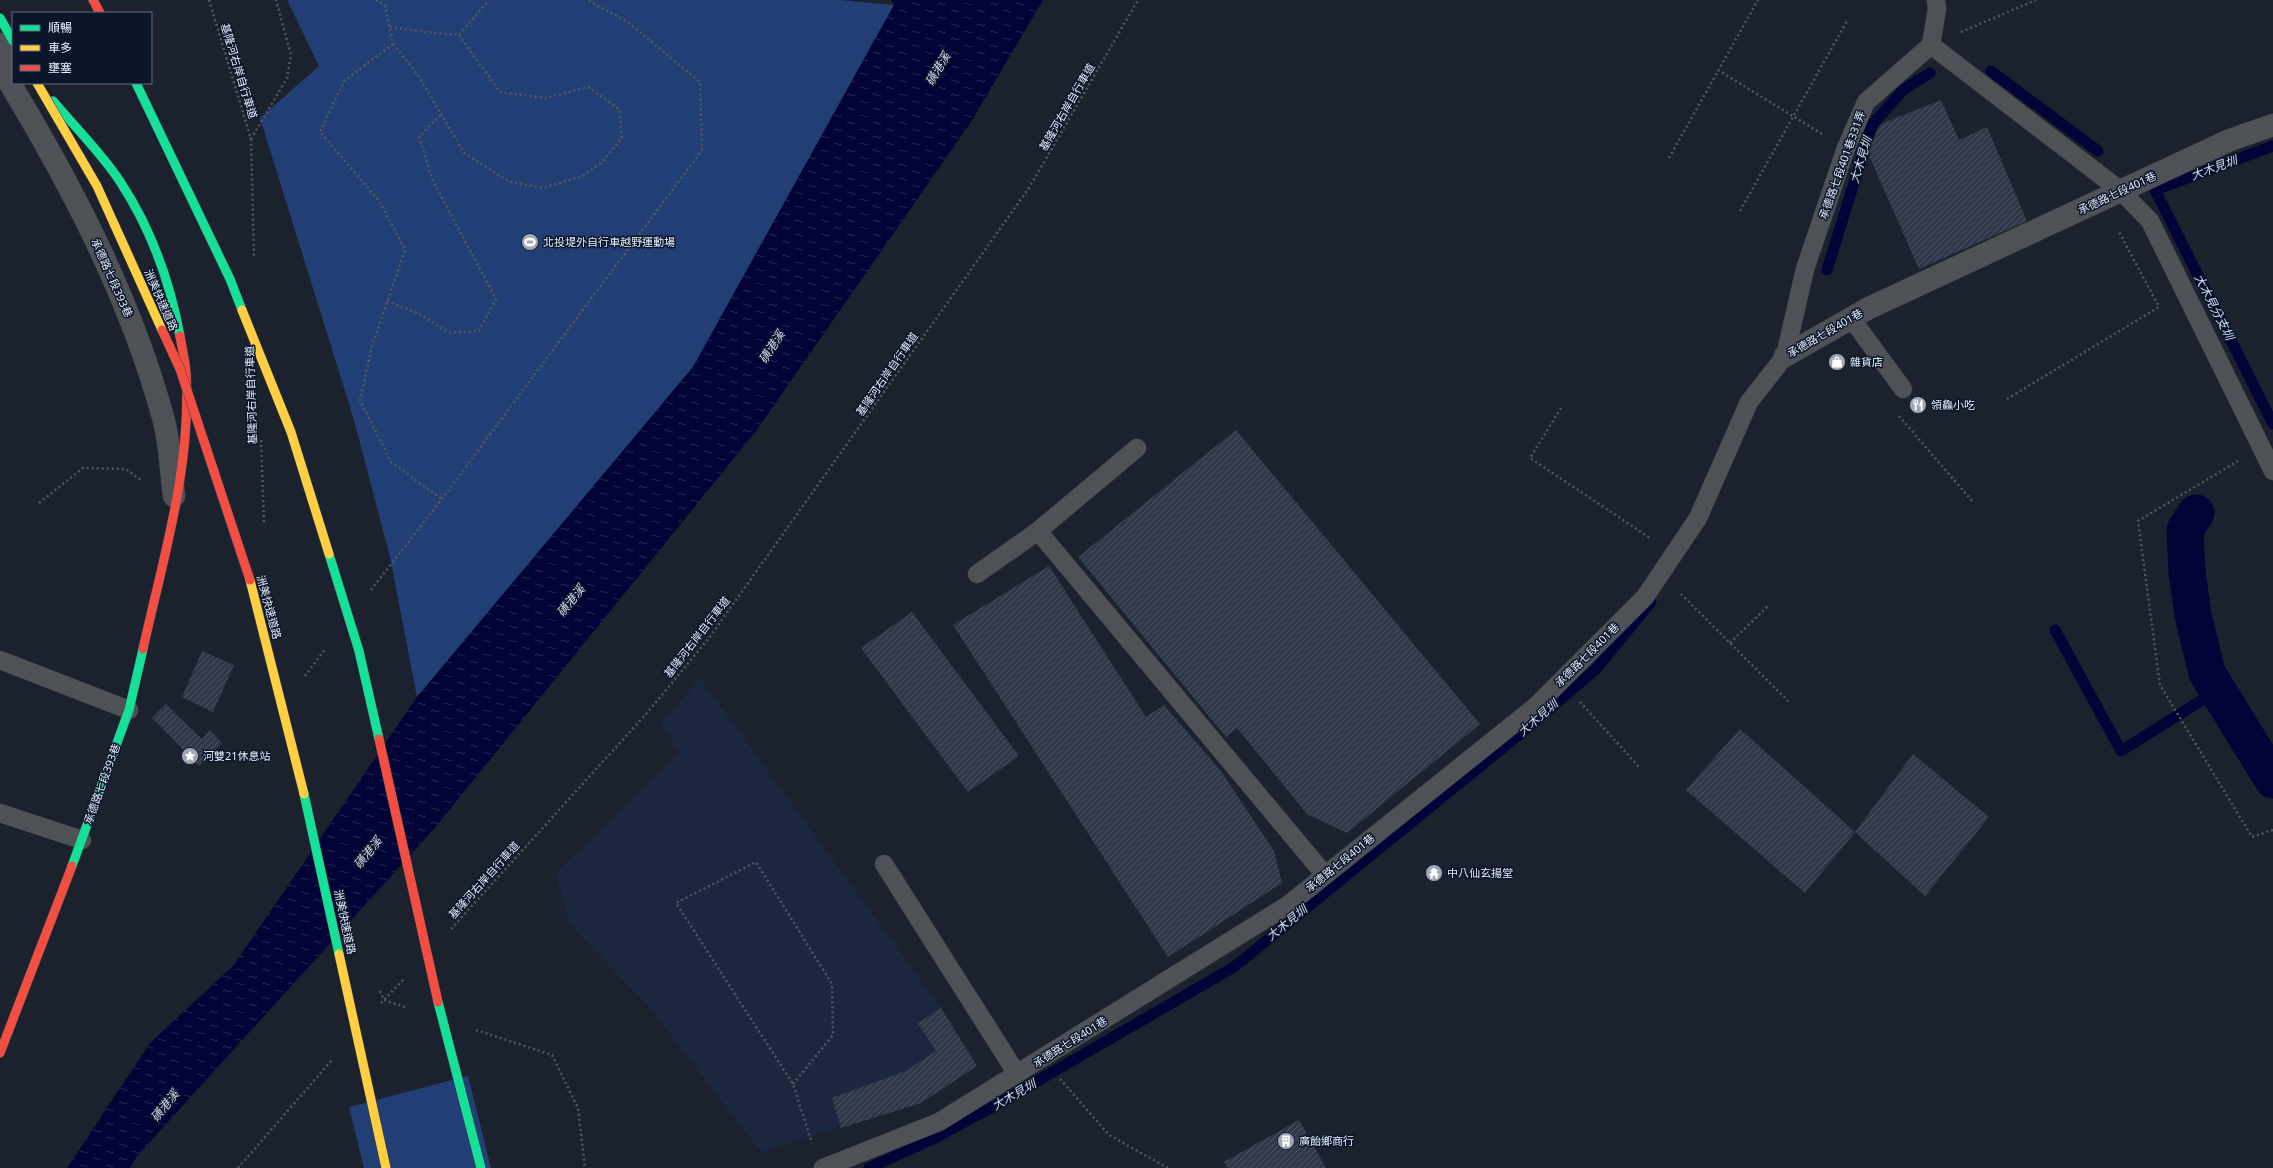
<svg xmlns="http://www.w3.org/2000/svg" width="2273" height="1168" font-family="'Noto Sans','Noto Sans TC',sans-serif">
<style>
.built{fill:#1a273f}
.pitch{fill:#213f75}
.water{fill:url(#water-ripples)}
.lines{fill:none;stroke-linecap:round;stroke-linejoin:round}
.stream{stroke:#020336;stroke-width:11}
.canal{stroke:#020336;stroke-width:37}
.building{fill:url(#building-hatch)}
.lane-casing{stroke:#393f48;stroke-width:19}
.street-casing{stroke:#393f48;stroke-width:23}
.fast-casing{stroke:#393f48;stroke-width:10}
.jam-casing{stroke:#393f48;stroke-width:10}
.path{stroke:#53575c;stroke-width:2.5;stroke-dasharray:2 3;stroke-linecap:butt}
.lane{stroke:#4e5156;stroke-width:18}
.street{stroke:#4e5156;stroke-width:22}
.fast{stroke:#16e098;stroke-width:9}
.jam{stroke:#f24e42;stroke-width:9}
.fast-bridge-casing{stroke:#393f48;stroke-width:10;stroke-linecap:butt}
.slow-bridge-casing{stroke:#393f48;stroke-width:10;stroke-linecap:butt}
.jam-bridge-casing{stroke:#393f48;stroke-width:10;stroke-linecap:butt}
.fast-bridge{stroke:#16e098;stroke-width:9}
.slow-bridge{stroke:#ffcf43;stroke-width:9}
.jam-bridge{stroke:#f24e42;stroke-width:9}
.labels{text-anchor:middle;stroke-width:3;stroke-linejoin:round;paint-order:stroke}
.street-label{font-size:11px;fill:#e6eefc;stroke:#0b162a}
.poi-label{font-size:11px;fill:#e6eefc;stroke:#0b162a;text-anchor:start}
.water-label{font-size:12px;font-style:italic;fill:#cfdaed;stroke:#0b162a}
</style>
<defs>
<pattern id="water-ripples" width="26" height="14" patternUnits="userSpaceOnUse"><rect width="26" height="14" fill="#020336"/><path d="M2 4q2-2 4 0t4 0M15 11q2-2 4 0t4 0" fill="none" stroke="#272854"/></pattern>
<pattern id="building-hatch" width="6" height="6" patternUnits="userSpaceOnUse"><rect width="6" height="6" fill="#2f3848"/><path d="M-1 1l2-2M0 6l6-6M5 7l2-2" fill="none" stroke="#4d5563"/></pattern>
</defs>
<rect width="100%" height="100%" fill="#1b222d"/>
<path class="built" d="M700,678L941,1008L977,1066L921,1103L761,1152L649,1007L569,924L556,873L680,753L661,724Z"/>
<path class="pitch" d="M287,0H840L894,5L693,367L417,697L390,557L354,420L260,118L319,66Z
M468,1076L491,1168H364L349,1107Z"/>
<path class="water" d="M891,0H1043L971,122L756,431L433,830L137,1156L130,1168H67L150,1043L233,966L417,697L693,367L894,5Z"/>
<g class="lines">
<path class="stream" d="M1991,71L2098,151
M2273,146L2155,190L2273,424
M1827,270L1872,125L1903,90L1930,73
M2055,630L2121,751L2218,690L2273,771
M869,1168L935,1138L989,1109L1234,967L1521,733L1596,669L1651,602"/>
<path class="canal" d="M2196,513L2185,530L2187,572L2193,615L2207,673L2273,780"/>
</g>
<path class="building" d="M1941,100L1959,140L1987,127L2027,221L1919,269L1867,151L1881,124Z
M1236,430L1480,724L1347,833L1307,814L1237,728L1226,737L1078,557Z
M1049,566L1146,717L1164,705L1221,771L1274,851L1282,883L1168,957L953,625Z
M912,612L1019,756L968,792L861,648Z
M202,651L234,665L213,712L182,697Z
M166,704L202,739L210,730L222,743L199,766L152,718Z
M1740,729L1855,832L1805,893L1686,790Z
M1913,754L1989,817L1925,896L1855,832Z
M941,1008L977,1066L921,1103L841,1128L832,1098L906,1071L936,1051L918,1023Z
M1299,1120L1326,1168H1228L1224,1162Z"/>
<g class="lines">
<g class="lane-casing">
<path id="lane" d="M1931,45L2121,191L2150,221L2273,471
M1851,318L1903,389
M1137,448L1038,531L1325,875
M977,574L1038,531
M0,660L129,710
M0,813L82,840
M884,864L1017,1074
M823,1168L939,1122L1288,905L1536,706L1645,597L1698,518L1749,402L1785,356L1805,269L1846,148L1866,102L1931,45L1937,9L1936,0"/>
</g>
<g class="street-casing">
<path id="street" d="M0,44L13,57
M0,67C68,178 130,295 164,421C170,445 171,472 174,496
M1785,356L1869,308L2230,140L2273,125"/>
</g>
<g class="fast-casing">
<path id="fast" d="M0,18L13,41
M53,101C74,126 104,156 121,183C151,229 170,282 180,336
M72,866L129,710L143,649"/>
</g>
<g class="jam-casing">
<path id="jam" d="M93,0L100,13
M143,649C163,559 192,466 186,372C185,360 182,348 180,336
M0,1053L72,866"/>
</g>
<path class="path" d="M209,0L251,139L254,258
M376,0L385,5L393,44L344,81L320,132L380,202L405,250L372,346L360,400L391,462L442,499
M390,27L425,32L459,35L489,0
M1961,32L2036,0
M393,44L418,75L464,153L508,181L542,188L581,177L602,162L622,138L619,109L588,87L546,98L500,92L459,35
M1718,70L1822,134
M251,139L287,78L291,55L276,0
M1669,158L1758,0
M1740,211L1847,21
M387,301L418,313L449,333L479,331L496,299L433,181L419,137L440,115
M2007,399L2159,307L2118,230
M1561,408L1530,458L1650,538
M1899,416L1973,502
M261,440L264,523
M2238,461L2138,521L2160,685L2252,837L2273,830
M39,503L83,468L126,469L142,481
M371,590L442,499L702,150L700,82L629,23L588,0
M1681,594L1790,703
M1730,643L1768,606
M305,676L326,648
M1580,702L1640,768
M451,929L647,713L709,638L1029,188L1138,0
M380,991L384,1000L408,1008
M381,1003L403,980
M476,1030L552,1055L578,1108L585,1168
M1060,1079L1109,1135L1168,1168
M793,1084L833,1035L832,984L756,862L676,903L793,1084L812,1143
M238,1168L332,1060"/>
<use href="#lane" class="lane"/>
<use href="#street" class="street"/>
<use href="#fast" class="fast"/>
<use href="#jam" class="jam"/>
<g class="fast-bridge-casing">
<path id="fast-bridge" d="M136,83L230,279L242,310
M329,554L359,651L379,739
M304,794L339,954
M438,1002L481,1168"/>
</g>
<g class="slow-bridge-casing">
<path id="slow-bridge" d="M37,83L97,186L162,330
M242,310L291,432L329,554
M250,580L304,794
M339,954L386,1168"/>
</g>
<g class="jam-bridge-casing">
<path id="jam-bridge" d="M162,330L180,369L250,580
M379,739L438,1002"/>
</g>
<use href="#fast-bridge" class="fast-bridge"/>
<use href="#slow-bridge" class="slow-bridge"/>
<use href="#jam-bridge" class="jam-bridge"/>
</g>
<defs>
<g id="stadium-disc" transform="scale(0.9)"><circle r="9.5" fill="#9fa7b4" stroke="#0b162a"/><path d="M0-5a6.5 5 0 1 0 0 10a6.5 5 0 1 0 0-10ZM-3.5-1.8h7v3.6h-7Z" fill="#fff"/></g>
<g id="shop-disc" transform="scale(0.9)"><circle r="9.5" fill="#9fa7b4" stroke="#0b162a"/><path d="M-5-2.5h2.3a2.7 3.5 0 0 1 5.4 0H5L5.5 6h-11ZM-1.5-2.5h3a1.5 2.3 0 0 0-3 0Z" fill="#fff"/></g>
<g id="restaurant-disc" transform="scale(0.9)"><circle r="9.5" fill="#9fa7b4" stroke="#0b162a"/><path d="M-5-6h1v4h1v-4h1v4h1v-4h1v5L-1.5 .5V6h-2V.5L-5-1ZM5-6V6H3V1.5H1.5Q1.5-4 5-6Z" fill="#fff"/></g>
<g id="sight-disc" transform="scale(0.9)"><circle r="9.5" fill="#9fa7b4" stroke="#0b162a"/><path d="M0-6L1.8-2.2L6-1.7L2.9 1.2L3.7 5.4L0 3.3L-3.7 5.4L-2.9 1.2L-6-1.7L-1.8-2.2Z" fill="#fff"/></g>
<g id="temple-disc" transform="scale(0.9)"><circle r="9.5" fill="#9fa7b4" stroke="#0b162a"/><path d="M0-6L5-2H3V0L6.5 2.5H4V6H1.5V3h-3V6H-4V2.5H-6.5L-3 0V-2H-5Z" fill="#fff"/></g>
<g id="building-disc" transform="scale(0.9)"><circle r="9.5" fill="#9fa7b4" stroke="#0b162a"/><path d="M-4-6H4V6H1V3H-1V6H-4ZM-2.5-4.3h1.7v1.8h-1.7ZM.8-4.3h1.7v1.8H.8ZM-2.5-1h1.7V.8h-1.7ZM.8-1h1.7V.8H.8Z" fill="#fff"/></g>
</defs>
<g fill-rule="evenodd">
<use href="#stadium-disc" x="530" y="242"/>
<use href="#shop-disc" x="1837" y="362"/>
<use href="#restaurant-disc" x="1918" y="405"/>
<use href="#sight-disc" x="190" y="756"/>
<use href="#temple-disc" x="1434" y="873"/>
<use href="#building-disc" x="1286" y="1141"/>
</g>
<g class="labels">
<g class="street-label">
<text transform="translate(239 71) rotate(73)" y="4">基隆河右岸自行車道</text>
<text transform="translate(1067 107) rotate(-60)" y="4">基隆河右岸自行車道</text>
<text transform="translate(1842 165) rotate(-70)" y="4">承德路七段401巷331弄</text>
<text transform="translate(2117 193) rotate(-25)" y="4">承德路七段401巷</text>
<text transform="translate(112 278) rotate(66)" y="4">承德路七段393巷</text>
<text transform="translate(161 300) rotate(66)" y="4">洲美快速道路</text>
<text transform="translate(1825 333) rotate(-30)" y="4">承德路七段401巷</text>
<text transform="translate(887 374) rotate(-55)" y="4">基隆河右岸自行車道</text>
<text transform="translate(251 395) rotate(-92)" y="4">基隆河右岸自行車道</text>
<text transform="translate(269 607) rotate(75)" y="4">洲美快速道路</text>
<text transform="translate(697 637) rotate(-52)" y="4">基隆河右岸自行車道</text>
<text transform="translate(1587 655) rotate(-45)" y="4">承德路七段401巷</text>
<text transform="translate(102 784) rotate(-70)" y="4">承德路七段393巷</text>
<text transform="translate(1340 863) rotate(-39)" y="4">承德路七段401巷</text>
<text transform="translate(484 880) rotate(-48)" y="4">基隆河右岸自行車道</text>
<text transform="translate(345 922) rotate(78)" y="4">洲美快速道路</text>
<text transform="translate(1070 1042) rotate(-32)" y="4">承德路七段401巷</text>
</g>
<g class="poi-label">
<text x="543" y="246">北投堤外自行車越野運動場</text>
<text x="1850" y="366">雜貨店</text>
<text x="1931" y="409">領鱻小吃</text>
<text x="203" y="760">河雙21休息站</text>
<text x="1447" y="877">中八仙玄揚堂</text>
<text x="1299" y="1145">廣飴鄉商行</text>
</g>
<g class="water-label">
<text transform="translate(938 69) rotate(-59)" y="4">磺港溪</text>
<text transform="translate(1861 160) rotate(-73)" y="4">大木見圳</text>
<text transform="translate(2214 168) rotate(-20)" y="4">大木見圳</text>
<text transform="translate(2214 307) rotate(63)" y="4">大木見分支圳</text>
<text transform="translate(772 347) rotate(-57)" y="4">磺港溪</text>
<text transform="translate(571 601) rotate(-51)" y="4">磺港溪</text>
<text transform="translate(1538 718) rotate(-41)" y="4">大木見圳</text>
<text transform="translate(368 853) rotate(-51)" y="4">磺港溪</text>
<text transform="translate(1287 923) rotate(-39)" y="4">大木見圳</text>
<text transform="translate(1014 1095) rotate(-30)" y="4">大木見圳</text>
<text transform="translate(165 1106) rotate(-51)" y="4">磺港溪</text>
</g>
</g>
<rect x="12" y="12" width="140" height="72" fill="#0b162a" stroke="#636c7e"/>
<rect x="20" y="25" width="20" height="6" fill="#16e098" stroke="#636c7e"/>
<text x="48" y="32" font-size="12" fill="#e6eefc">順暢</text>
<rect x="20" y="45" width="20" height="6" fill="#ffcf43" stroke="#636c7e"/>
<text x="48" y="52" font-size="12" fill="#e6eefc">車多</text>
<rect x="20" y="65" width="20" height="6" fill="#f24e42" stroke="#636c7e"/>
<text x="48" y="72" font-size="12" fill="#e6eefc">壅塞</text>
</svg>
